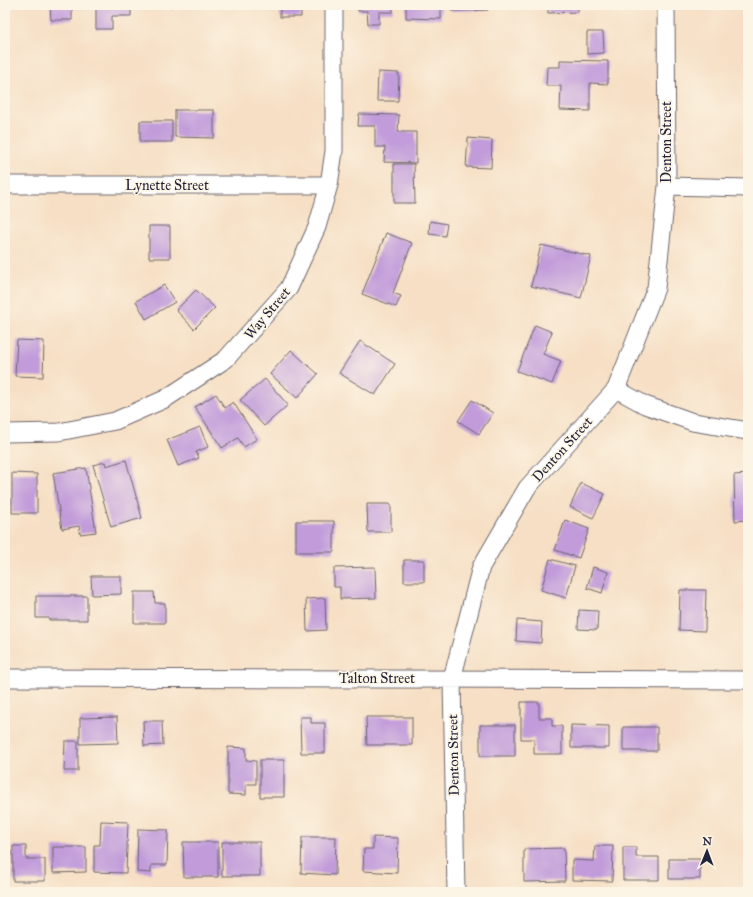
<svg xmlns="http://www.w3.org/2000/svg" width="753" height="897" font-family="'IM FELL Great Primer',serif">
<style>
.building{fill:#c19bda}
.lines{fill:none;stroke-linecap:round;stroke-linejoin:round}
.minor-casing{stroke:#6c646b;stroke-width:19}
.minor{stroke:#fff;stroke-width:17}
.labels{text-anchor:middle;stroke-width:3.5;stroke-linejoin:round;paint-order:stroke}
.street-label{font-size:14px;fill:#22223b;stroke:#fcf5e5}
</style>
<rect width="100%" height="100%" fill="#fcf5e5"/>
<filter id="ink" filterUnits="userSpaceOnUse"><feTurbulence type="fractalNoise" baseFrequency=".025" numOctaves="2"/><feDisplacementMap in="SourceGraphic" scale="8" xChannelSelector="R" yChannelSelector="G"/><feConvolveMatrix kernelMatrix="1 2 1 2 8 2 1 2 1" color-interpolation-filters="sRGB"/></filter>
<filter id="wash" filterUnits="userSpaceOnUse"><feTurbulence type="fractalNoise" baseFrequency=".012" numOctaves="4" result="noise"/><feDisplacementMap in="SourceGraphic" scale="16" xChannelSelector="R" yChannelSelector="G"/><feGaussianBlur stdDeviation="0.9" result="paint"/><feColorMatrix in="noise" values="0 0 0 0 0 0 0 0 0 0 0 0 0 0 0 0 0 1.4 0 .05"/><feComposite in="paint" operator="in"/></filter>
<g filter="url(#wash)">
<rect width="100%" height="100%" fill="#f6dfc4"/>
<g id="blocks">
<path class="building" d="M50,5H86V8H72V20H51Z
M96,5H131V16H112V29H96Z
M138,5H172V7H138Z
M280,5H301V17H280Z
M358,5H393V12H379V24H368L367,11H358Z
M406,5H441V19L406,18Z
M451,5H488V10L451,11Z
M497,5H532L533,7L497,8Z
M548,5H578V12L548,13Z
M587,32H603L604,53L587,54Z
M560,60L608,61V84L590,83V111L560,110L561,86H546L547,67H560Z
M378,72L399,73L398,101H377Z
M175,110H214V138L175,137Z
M359,114L399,115L398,132H416V163L384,162L385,147H375V126H358Z
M140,121H172V142H140Z
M468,138L492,140L491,168L466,167Z
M394,164H414L415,203H394Z
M430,221L447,224L445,236L429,234Z
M149,226H170V258H149Z
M386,233L412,243L393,293L401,296L396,307L362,294Z
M541,245L591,256L581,298L531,286Z
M164,285L175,302L146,319L136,301Z
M196,290L215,308L194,329L176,310Z
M535,325L552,332L543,354L561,361L552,384L517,371Z
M17,340L44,341L43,377L15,376Z
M360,341L395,364L375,395L339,373Z
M291,350L318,374L297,398L270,374Z
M265,379L288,405L264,426L240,400Z
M216,394L225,408L233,402L257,439L244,447L238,438L222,448L195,407Z
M472,400L493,413L479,434L458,421Z
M200,427L208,447L196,452L199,458L178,466L167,440Z
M126,460L142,518L111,527L93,465L105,462L106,466Z
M86,468L96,532L80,534L79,526L62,529L53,473Z
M12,473L37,474V513H12Z
M748,474V520L735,521L734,475Z
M581,483L605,494L593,518L570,507Z
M367,504H391V532H368Z
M565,520L589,529L579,558L555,550Z
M296,521H334V552H296Z
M550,559L575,566L566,598L541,590Z
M404,560H424V582H404Z
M375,567L376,598L340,599V587H334V568Z
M593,567L608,572L602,593L587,588Z
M91,576H121V594L92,595Z
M680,590H706L705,631L679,630Z
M134,592H154L155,603H165V623H134Z
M36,596H87V620H49V618H36Z
M325,598L326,630L307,631L306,599Z
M579,610L598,611L597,630L578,629Z
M517,620L542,622L541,643L516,641Z
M521,702H539V718H552V726H562V754H534V739H521Z
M117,717L118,743L80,744V718Z
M300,717H311V723H325V753H301Z
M366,717H412V745H367Z
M143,721H162L163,745L144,746Z
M480,725H515V756H480Z
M571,725L609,726V748H571Z
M623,727H657V751H623Z
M65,741H78V771H64Z
M228,747L246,748V760L256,761V784H246V795L228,794Z
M260,760H284V797H260Z
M101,821L128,822L126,873L94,872V845H100Z
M138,829L168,830L167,865H151V873L137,872Z
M302,837H336L335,875L301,873Z
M373,837L398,838L397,873L363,871L364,849H373Z
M183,842H218V877H184Z
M222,842H260V876H222Z
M13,846H26V859H45V881H13Z
M595,846H613L612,881L572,880V860L594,861Z
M53,847H86V872L53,873Z
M623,847H636V857H659V880H623Z
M564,848L565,881L524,882V849Z
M669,859H700V879H669Z"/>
</g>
</g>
<g filter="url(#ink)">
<use href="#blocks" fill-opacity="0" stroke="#6c646b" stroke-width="1"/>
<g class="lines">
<g class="minor-casing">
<path id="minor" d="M5,185H329
M667,186L748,188
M616,389L645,405L693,422L748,431
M5,433L59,432L115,421L165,399L226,359L289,288L317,227L329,185L334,151V5
M5,678L748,680
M456,892L452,679L481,567L527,488L616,389L656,288L667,186L666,5"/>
</g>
<use href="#minor" class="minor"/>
</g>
</g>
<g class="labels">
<g class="street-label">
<text transform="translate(666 142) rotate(-90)" y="5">Denton Street</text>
<text x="167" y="190">Lynette Street</text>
<text transform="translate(267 313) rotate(-50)" y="5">Way Street</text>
<text transform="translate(562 449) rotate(-48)" y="5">Denton Street</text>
<text x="377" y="683">Talton Street</text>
<text transform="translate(453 755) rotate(-91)" y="5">Denton Street</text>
</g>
</g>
<rect width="753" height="897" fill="none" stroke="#fcf5e5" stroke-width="20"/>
<g transform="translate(707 851) rotate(1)" stroke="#fcf5e5" stroke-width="3" paint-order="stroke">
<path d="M0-3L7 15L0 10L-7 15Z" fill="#22223b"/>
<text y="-6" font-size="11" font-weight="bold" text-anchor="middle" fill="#22223b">N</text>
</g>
</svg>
